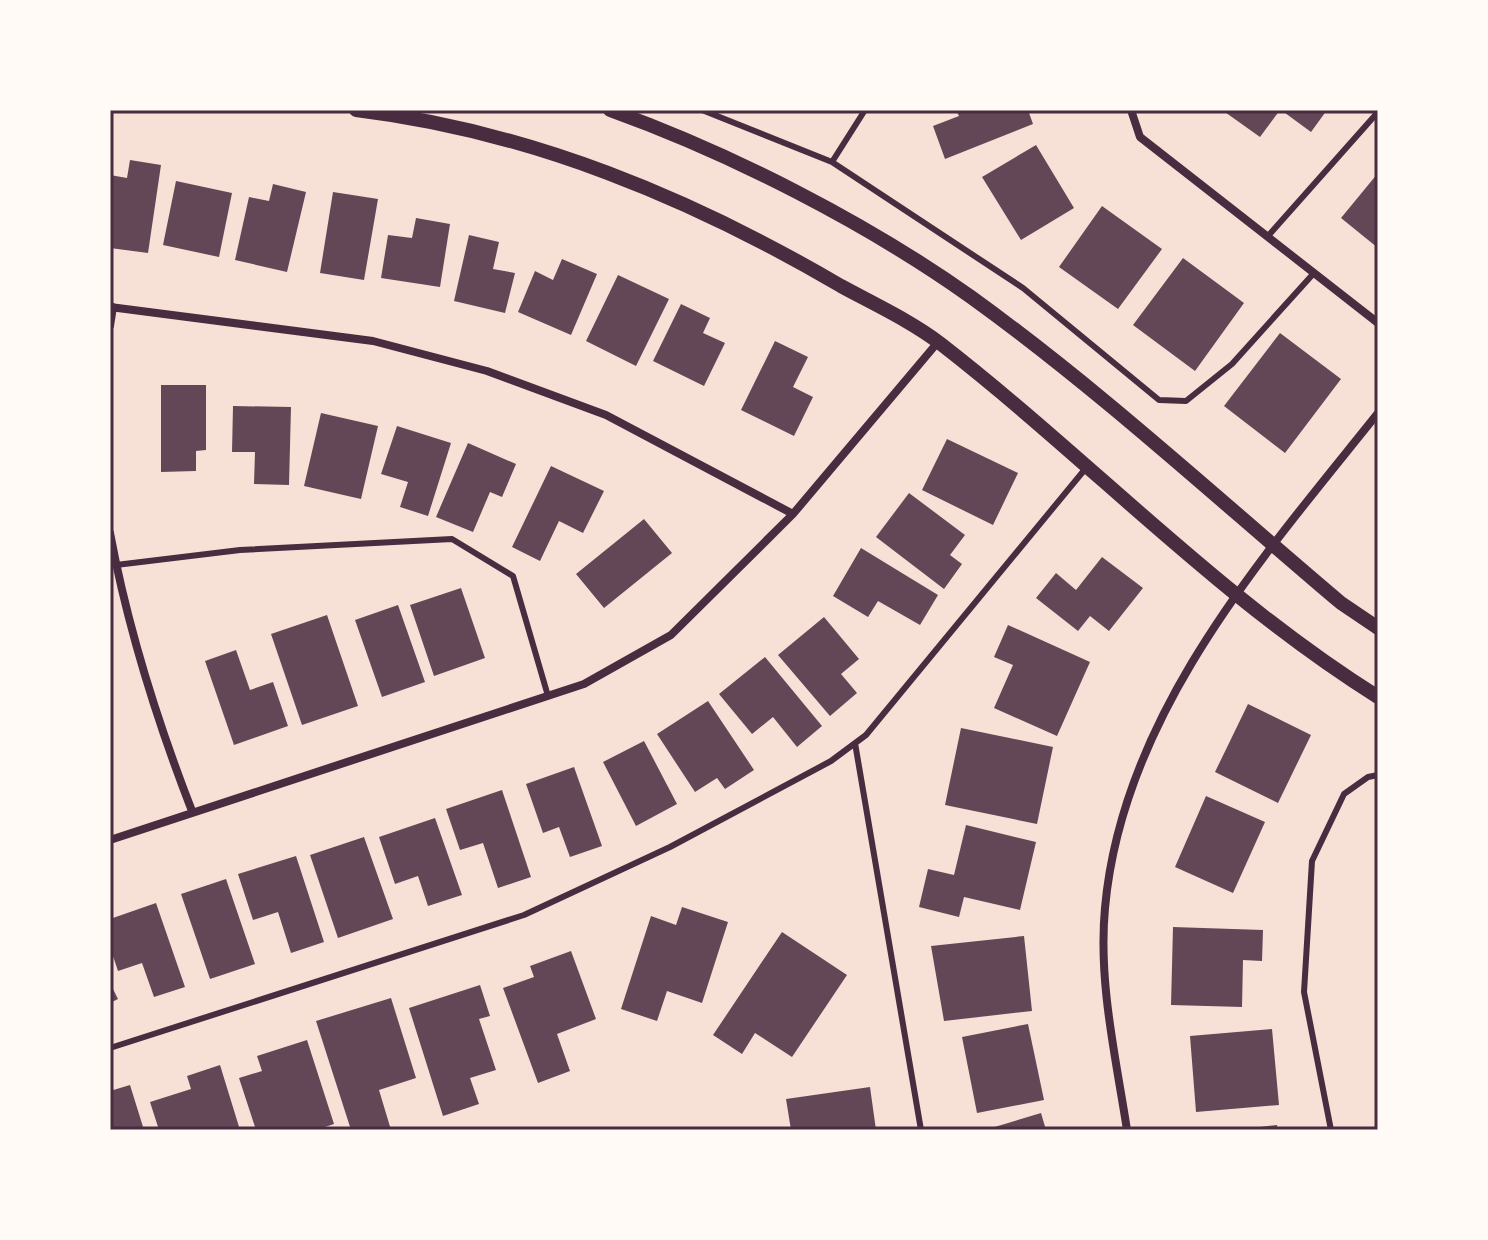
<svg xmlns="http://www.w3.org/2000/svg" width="1488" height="1240" font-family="Commissioner,sans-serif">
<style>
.building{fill:#644757}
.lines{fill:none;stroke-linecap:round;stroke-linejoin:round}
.service{stroke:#4a2c40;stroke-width:6}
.minor{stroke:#4a2c40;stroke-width:8}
.tertiary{stroke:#4a2c40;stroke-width:14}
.neatline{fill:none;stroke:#4a2c40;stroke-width:3}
</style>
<rect width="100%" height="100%" fill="#f7e1d7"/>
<path class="building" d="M956,110H1028L1033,124L945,159L933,126L959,116Z
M1222,110H1280L1260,137Z
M1281,110H1327L1311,132Z
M1036,145L1074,208L1021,240L982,177Z
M130,160L161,165L148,253L110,248V175L127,178Z
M1378,173V248L1341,218Z
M176,181L232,193L219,257L163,245Z
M273,184L306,192L287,272L235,260L249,197L269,201Z
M333,192L378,199L364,280L320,273Z
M1102,206L1162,249L1118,309L1059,267Z
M416,218L450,224L440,287L381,278L388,235L412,238Z
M469,235L499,242L493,269L515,273L505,313L454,301Z
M1183,258L1244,303L1195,371L1133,325Z
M562,259L597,274L571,335L518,312L535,271L553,280Z
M618,275L669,299L636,366L586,341Z
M681,304L710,318L703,333L725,343L704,386L653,361Z
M1280,333L1341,379L1285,453L1224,406Z
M775,341L808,357L793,387L813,397L794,436L741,410Z
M161,385H206V450L196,451V471L161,472Z
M233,406L291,407L289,485L254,484L255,452H232Z
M321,413L378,426L361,499L304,486Z
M397,426L451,443L428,516L400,507L408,482L381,474Z
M947,439L1018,473L993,525L922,490Z
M468,443L516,464L502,497L490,492L473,532L436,517Z
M551,466L604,491L583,533L559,521L540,561L512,547Z
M909,493L965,535L950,555L962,564L944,589L876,537Z
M644,519L672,553L604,608L576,574Z
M861,548L938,595L920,625L878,601L868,617L833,596Z
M1102,557L1143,588L1109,631L1090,616L1078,631L1036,598L1056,573L1076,590Z
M461,588L485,658L434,676L410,605Z
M398,605L425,682L382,697L355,620Z
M327,615L358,706L302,725L271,634Z
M824,617L859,659L841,674L857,693L830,716L778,655Z
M1008,625L1090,662L1057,736L994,708L1013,665L994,657Z
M236,650L250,690L273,682L288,726L234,745L205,661Z
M765,657L822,726L797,747L773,717L752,734L719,694Z
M708,701L754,770L725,789L717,778L695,792L657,734Z
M1248,704L1311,735L1278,803L1215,772Z
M961,728L1053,747L1037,824L945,805Z
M644,741L677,804L636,826L603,762Z
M574,767L602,846L570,857L559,827L543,833L526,784Z
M502,790L531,877L498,888L483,843L460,850L446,809Z
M1206,796L1265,822L1233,893L1175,867Z
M435,818L462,895L428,906L418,876L395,884L379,837Z
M966,825L1036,842L1020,910L964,897L959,917L919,907L928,869L954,875Z
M364,837L393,919L338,938L310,855Z
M296,856L324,942L291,953L278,912L253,920L238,874Z
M226,879L255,964L210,979L181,894Z
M156,903L185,987L154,997L142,963L118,971L110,947V919Z
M682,907L728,922L702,1003L667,991L657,1021L621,1009L651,916L676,925Z
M1173,927L1263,930L1262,961L1243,960L1242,1007L1171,1005Z
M782,932L847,975L792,1057L755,1033L742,1054L713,1035Z
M1024,936L1032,1011L944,1021L931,946Z
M571,951L596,1019L557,1034L570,1071L538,1083L503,988L534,977L530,966Z
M110,983L118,999L110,1003Z
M480,985L490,1016L479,1019L496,1070L470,1078L479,1104L443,1116L409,1008Z
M391,998L416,1078L379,1090L391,1130H351L316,1021Z
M1028,1024L1044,1100L977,1113L962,1037Z
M1272,1029L1279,1105L1196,1112L1190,1036Z
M307,1040L334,1124L316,1130H256L239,1078L262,1071L257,1056Z
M220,1065L240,1130H159L150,1102L191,1089L187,1076Z
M130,1085L144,1130H110V1091Z
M870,1087L876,1130H791L786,1099Z
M1041,1113L1046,1130H988V1129Z
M1277,1125L1278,1130H1251V1128Z"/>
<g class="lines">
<path class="service" d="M702,110L832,162L1023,288L1159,400L1186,401L1232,364L1314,273
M832,162L865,110
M1268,236L1378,112
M116,565L240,550L452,539L513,576L548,696
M855,743L921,1130
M110,1048L524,915L670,847L831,761L866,735L1086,468
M1331,1130L1304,992L1312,861L1344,794L1368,777L1378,775"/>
<path class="minor" d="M1131,110L1140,137L1378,323
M110,307L373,341L487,371L606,415L793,514
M110,326L113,307
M110,533C128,629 157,721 192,811
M110,840L584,684L671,635L793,514L938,342
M1127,1130C1116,1058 1098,982 1105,908C1122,715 1262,558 1378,413"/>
<path class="tertiary" d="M356,110C530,131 691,198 841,286C874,304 911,321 941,344C1089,459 1218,597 1378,697
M610,110C730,153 867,223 971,297C1100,390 1219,500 1341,603L1378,628"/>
</g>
<rect width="1488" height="1240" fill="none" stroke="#fffaf5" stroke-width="224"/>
<rect x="112" y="112" width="1264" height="1016" class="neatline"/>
</svg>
